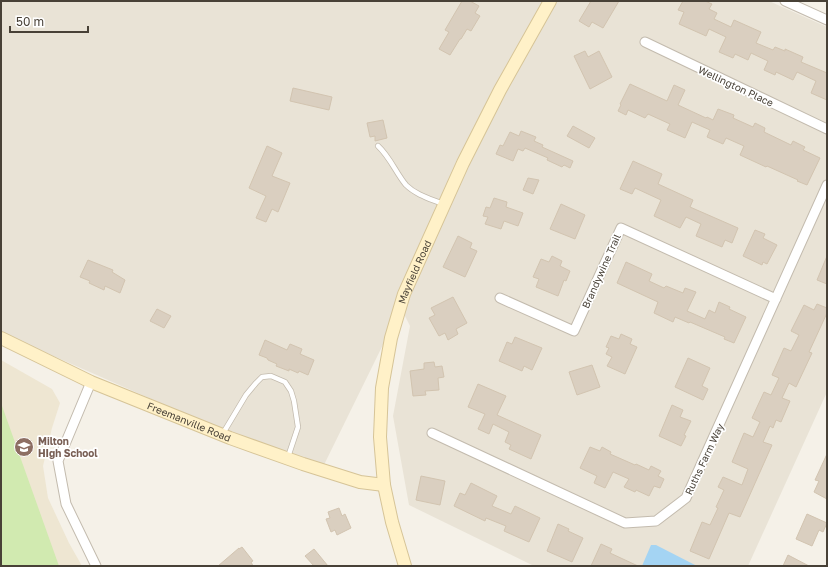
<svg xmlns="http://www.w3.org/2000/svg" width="828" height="567" font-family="'Golos Text',sans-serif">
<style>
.residential{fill:#e9e3d6}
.education{fill:#eee6d2}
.green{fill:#d1eab0}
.water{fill:#a4d4f3}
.building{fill:#dacfc0;stroke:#d2c4b0}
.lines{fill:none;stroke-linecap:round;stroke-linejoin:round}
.lane-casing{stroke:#c3bbae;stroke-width:6}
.street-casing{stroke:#c3bbae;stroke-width:11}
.secondary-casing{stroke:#d6c497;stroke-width:14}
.lane{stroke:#fff;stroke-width:4.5}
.street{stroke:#fff;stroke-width:9}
.secondary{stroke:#fff1c8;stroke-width:12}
.labels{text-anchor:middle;stroke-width:3.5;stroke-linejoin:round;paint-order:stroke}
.street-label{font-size:10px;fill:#484137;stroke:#fff}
.education-label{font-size:10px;font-weight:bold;fill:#785e54;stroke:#fff;text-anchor:start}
</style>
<rect width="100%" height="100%" fill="#f5f1e8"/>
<path class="residential" d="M1,1H769L827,27V392L748,566H534L409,505L393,416L410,326L401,308L320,473L1,333Z"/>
<path class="education" d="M1,360L52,389L60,403L52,428L43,466L48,498L69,543L82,566H1Z"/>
<path class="green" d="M1,403L59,566H1Z"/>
<path class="water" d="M651,545H656L697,566H642Z"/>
<path class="building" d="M462,1H470L479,6L475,13L480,16L471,31L467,29L461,39H460L450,55L439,49L449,32L445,30Z
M591,1H619L603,28L592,22L589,27L579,21Z
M683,1H705L712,4L709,9L717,13L714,19L731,27L734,20L761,32L756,43L773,50L775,47L785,51V49L803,57L801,62L827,73V100L811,93L816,81L797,72L793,80L776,72L775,75L764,70L768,61L751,53L748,60L735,54L733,58L719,52L726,37L709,29L706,36L679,24L684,12L678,10Z
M585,51L588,57L599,51L612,77L590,89L574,56Z
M630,84L667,101L674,85L685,90L678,105L706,118L707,117L713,120L718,109L734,115L733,118L753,127L755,123L765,128L764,132L791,145L793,141L805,147L803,150L820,158L807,185L797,181L798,180L767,166L766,167L740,155L744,146L726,138L723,144L707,137L710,130L692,122L685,138L667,130L670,124L648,114L645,118L628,110L626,115L618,111L621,105L620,104Z
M293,88L332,97L329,110L290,101Z
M383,120L387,138L375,141V136L370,137L367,123Z
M573,126L595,138L589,148L567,136Z
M521,131L536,137L534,141L543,145L542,147L573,161L570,168L564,165L562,167L547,160L548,158L525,148L523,151L518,149L513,161L496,154L500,145L503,146L510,132L519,136Z
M267,146L282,153L272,176L290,183L278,212L272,209L266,222L256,218L266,196L249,188Z
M633,161L662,174L658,184L693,200L690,207L738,228L732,243L725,240L722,247L696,236L701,224L686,217L680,228L654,216L661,200L635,188L632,194L620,189Z
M528,178L539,180L533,194L523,190Z
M494,198L507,202L506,207L523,213L518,226L504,221L501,229L485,224L488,217L483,216L486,207L490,208Z
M561,204L585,215L575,239L550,229Z
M755,230L765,234L763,238L777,245L767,264L763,262L762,265L743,256Z
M458,236L472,243L470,248L477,251L465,277L443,267Z
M552,256L562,261L560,266L570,271L566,281L564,280L558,296L536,287L539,279L533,277L541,259L549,262Z
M827,256V284L817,280Z
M88,260L113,270L112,272L125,280L120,293L105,286L104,290L89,283L90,281L80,277Z
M626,262L652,274L649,281L664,288L666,286L683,293L685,288L696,292L687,311L705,319L709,310L715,313L719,302L730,307L729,309L746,317L734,343L724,339L725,337L690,322L689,323L675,317L673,322L654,313L658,302L617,283Z
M453,297L467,323L456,329L458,334L448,340L445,333L439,336L429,318L435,315L431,308Z
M817,304L827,308V313L809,352L812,353L796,387L789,383L782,398L790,401L781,422L776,420L773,428L770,426L763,442L772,445L740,517L729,513L709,559L690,551L702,522L710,525L718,508L716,507L724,490L718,487L723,477L742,485L748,469L732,462L744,433L753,437L760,422L752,418L764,392L771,395L779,378L772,375L784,348L791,351L799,335L791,331L804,305L814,310Z
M157,309L171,316L164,328L150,321Z
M621,334L632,339L630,344L637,347L625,374L607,366L612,357L606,354L609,348L606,347L611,336L619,339Z
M515,337L542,348L532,370L524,366L522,371L499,361L507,342L512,344Z
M265,340L287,350L290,344L302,349L300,354L314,360L308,375L299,371L298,373L289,369V371L276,366L277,364L268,360L267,358L259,355Z
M688,358L710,368L702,386L708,389L703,400L675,387Z
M434,362L435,367L442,366L444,377L438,378L439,390L425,391L426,395L413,396L410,371L424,369V363Z
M592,365L600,387L577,395L569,372Z
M478,384L506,396L497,415L541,435L531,459L509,449L511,445L505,442L509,432L493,424L489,434L478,429L485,414L468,407Z
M672,405L683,410L680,417L691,421L684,435L686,436L681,446L659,436Z
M590,447L600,451L602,447L611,452L610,454L635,465L636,464L649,470L651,466L661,471L658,476L664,479L660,488L654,486L649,496L636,490L635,492L624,487L629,479L613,472L605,488L594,483L597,476L580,468Z
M827,454V499L814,492L819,481L815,480Z
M421,476L445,481L440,505L416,500Z
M471,483L497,496L492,506L511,514L515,506L540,518L529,542L504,531L506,526L486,518L485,521L454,506L460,493L465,495Z
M339,508L342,516L345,514L351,528L337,535L335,530L331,532L326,519L330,518L328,512Z
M807,514L827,523L823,532L819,530L812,546L796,539Z
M558,524L569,529L568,531L583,538L572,562L547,551Z
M601,544L612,549L610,553L638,566H591Z
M242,547L253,561L251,562L253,566H218L239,548V549Z
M314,549L328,566H314L305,556Z
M788,555L809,566H783Z"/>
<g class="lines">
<g class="lane-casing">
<path id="lane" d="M378,146C390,157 396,173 406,185C416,195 431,199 443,204
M222,435L246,395L256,383L262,377L271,376L285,382L291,391L294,401L298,427L288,457"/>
</g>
<g class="street-casing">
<path id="street" d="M785,1L827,20
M645,42L827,129
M500,298L574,331L621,228L776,299
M91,382L58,461L66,504L96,566
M432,433L625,523L656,521L686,498L827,185"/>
</g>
<g class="secondary-casing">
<g id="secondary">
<path id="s1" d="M1,338L91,382L230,438L303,464L360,482L384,485"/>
<path id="s2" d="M405,566L392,522L384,485L380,437L382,388L391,338L404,294L463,163L500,90L550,1"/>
</g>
</g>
<use href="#lane" class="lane"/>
<use href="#street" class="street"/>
<use href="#secondary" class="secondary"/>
</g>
<defs>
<g id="school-disc" transform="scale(1)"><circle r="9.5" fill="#8d6e63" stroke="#fff"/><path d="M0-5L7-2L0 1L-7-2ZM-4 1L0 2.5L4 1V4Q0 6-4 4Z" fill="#fff"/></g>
</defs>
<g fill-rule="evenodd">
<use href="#school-disc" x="24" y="447"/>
</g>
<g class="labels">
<g class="street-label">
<text transform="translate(736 86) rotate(25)" y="4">Wellington Place</text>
<text transform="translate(601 271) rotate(-66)" y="4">Brandywine Trail</text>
<text dy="4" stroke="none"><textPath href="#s2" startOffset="302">Mayfield Road</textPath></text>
<text dy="4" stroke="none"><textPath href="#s1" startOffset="206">Freemanville Road</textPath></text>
<text transform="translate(704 459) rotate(-65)" y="4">Ruths Farm Way</text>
</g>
<g class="education-label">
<text x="38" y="445">Milton<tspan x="38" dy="12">HIgh School</tspan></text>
</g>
</g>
<rect width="828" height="567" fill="none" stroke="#484137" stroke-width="4"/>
<path d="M10 26v6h78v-6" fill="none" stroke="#484137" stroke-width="2"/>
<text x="16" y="26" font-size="12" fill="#484137" stroke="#ffffff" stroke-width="3" paint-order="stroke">50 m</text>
</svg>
